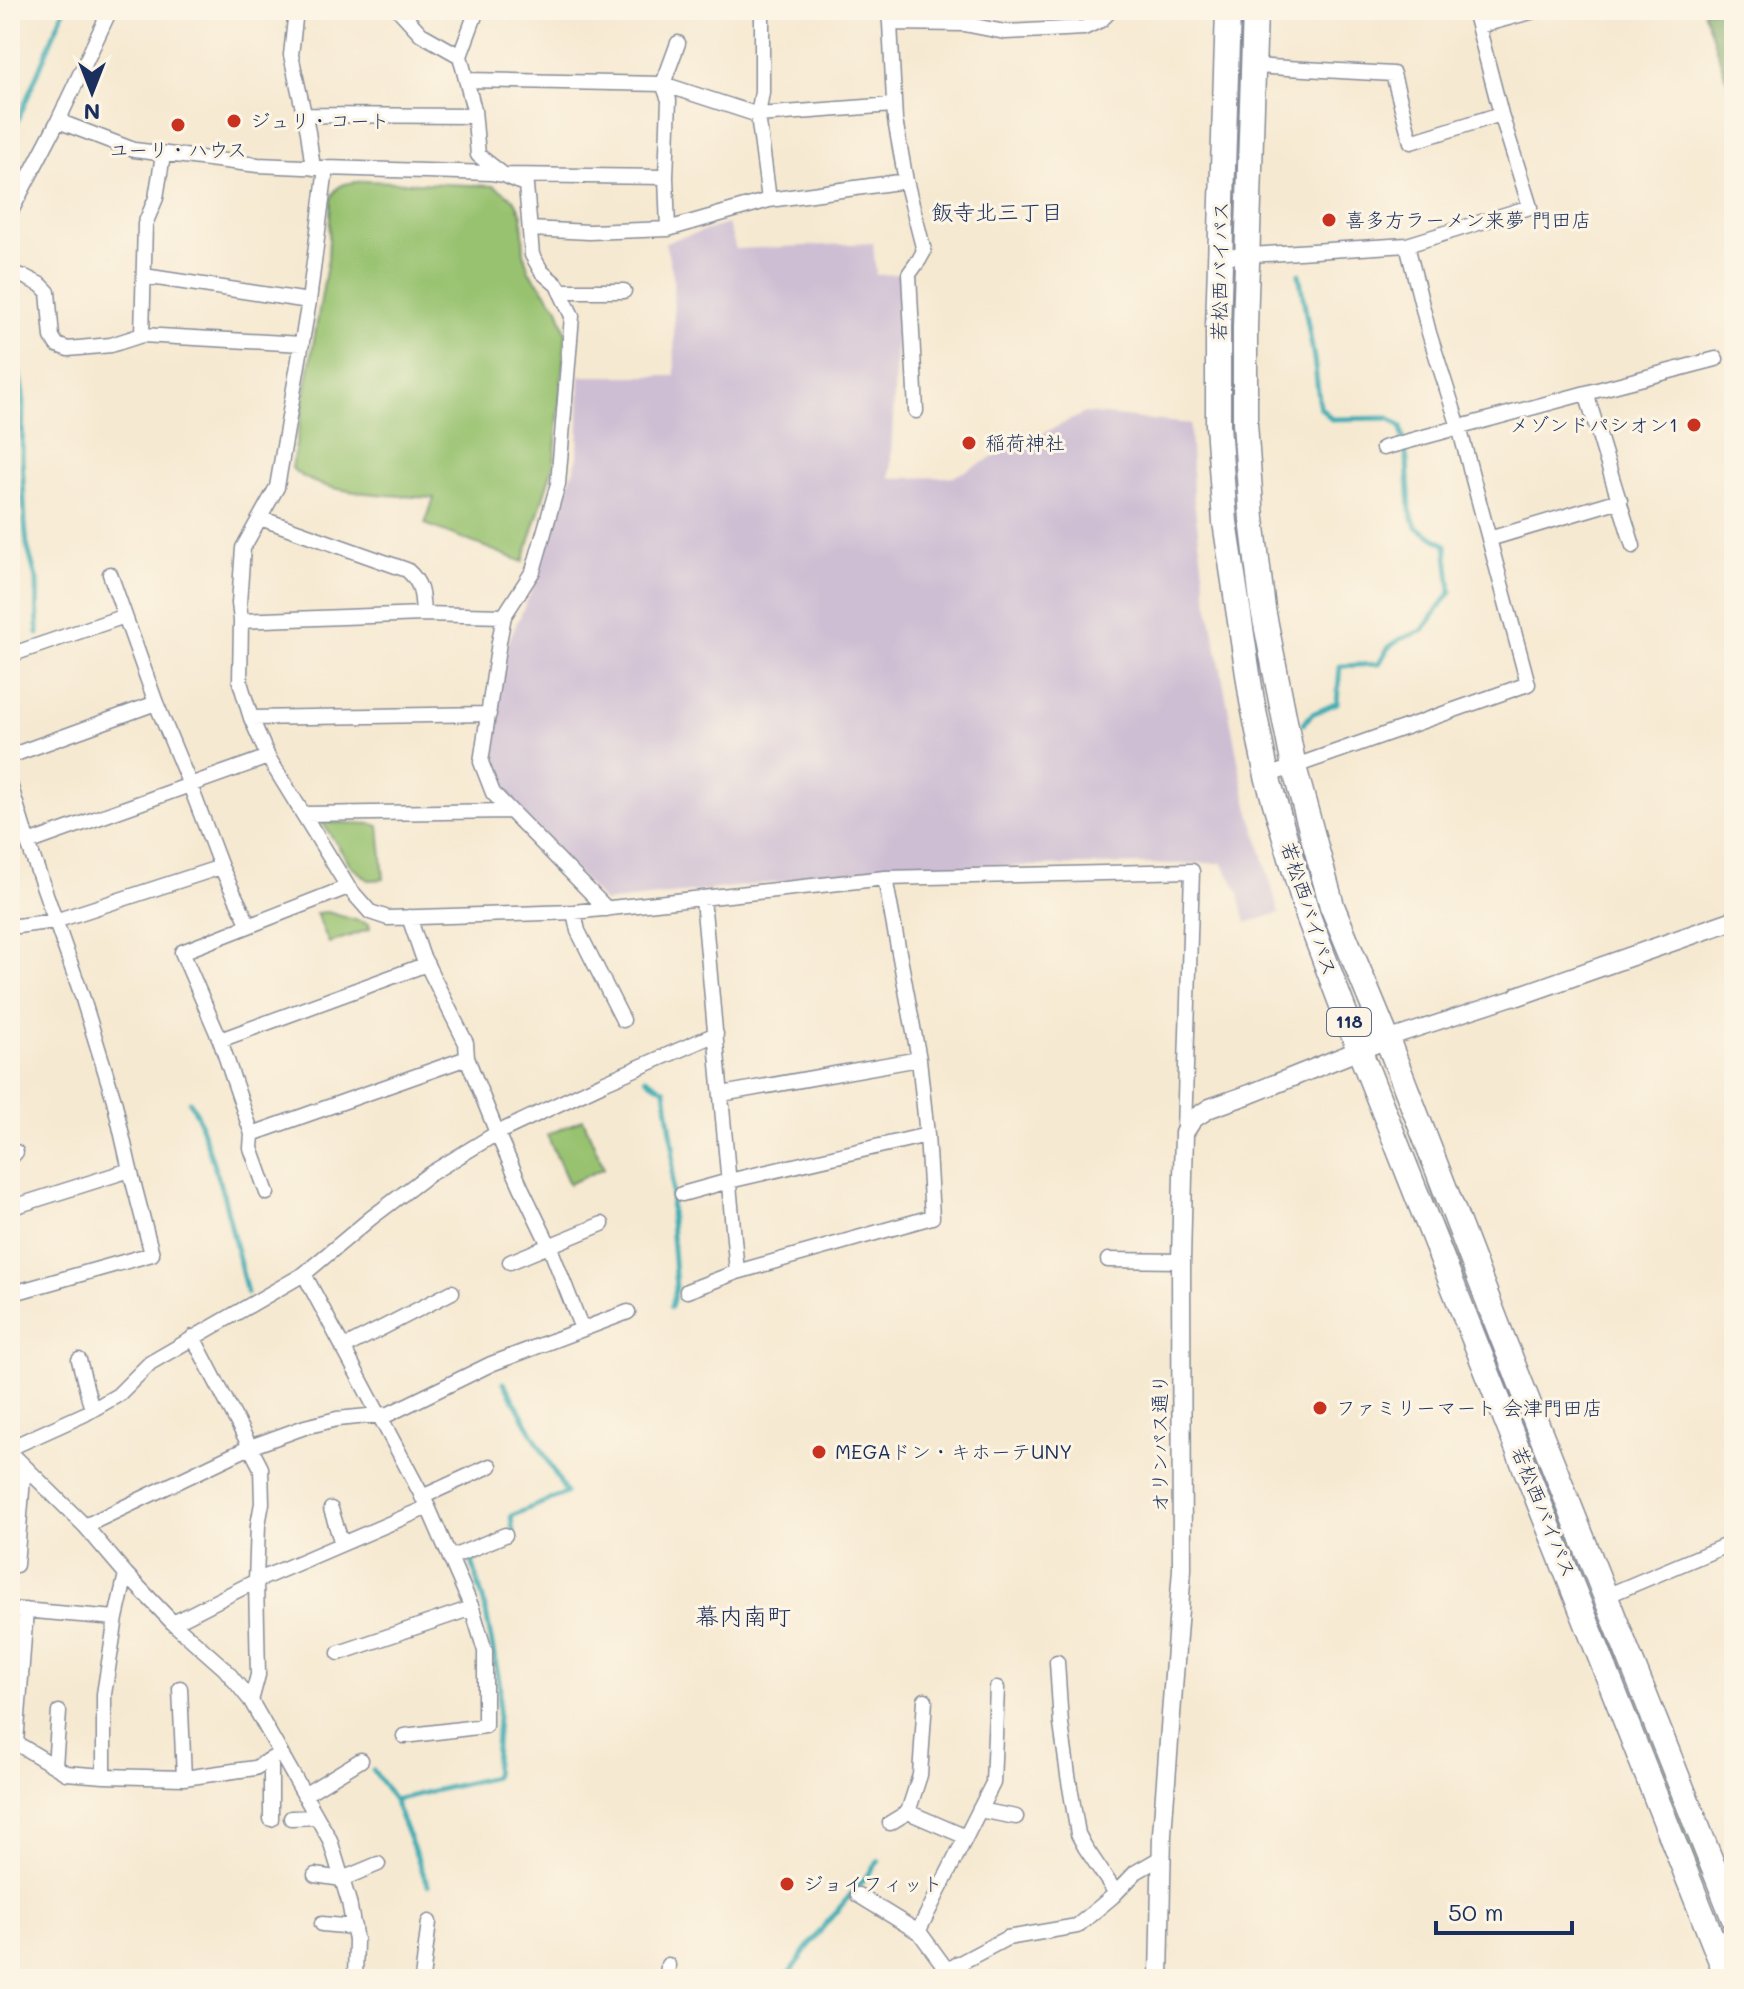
<svg xmlns="http://www.w3.org/2000/svg" width="1744" height="1989" font-family="Mali,'Klee One',sans-serif">
<style>
.industrial{fill:#cdbed3}
.green{fill:#98c26f;stroke:#5a7866;stroke-width:2}
.forest{fill:#7aa862;stroke:#4a6c60;stroke-width:2}
.lines{fill:none;stroke-linecap:round;stroke-linejoin:round}
.stream{stroke:#39abb3;stroke-width:5}
.minor-casing{stroke:#888c98;stroke-width:17}
.tertiary-casing{stroke:#888c98;stroke-width:21}
.trunk-casing{stroke:#888c98;stroke-width:27}
.minor{stroke:#fff;stroke-width:14}
.tertiary{stroke:#fff;stroke-width:18}
.trunk{stroke:#fff;stroke-width:24}
.poi-dot{fill:#c8321e;stroke:#fcf5e5;stroke-width:3}
.labels{text-anchor:middle;stroke-width:6;stroke-linejoin:round;paint-order:stroke}
.shield{fill:#fcf5e5;stroke:#5e6a86;stroke-width:2}
.shield-label{font-size:18px;font-weight:bold;fill:#1b2f5e}
.poi-label{font-size:20px;fill:#1b2f5e;stroke:#fcf5e5;text-anchor:start}
.street-label{font-size:20px;fill:#1b2f5e;stroke:#fcf5e5}
.neighbourhood-label{font-size:22px;fill:#1b2f5e;stroke:#fcf5e5}
.quarter-label{font-size:24px;fill:#1b2f5e;stroke:#fcf5e5}
</style>
<rect width="100%" height="100%" fill="#fcf5e5"/>
<filter id="ink" filterUnits="userSpaceOnUse"><feTurbulence type="fractalNoise" baseFrequency=".0125" numOctaves="2"/><feDisplacementMap in="SourceGraphic" scale="16" xChannelSelector="R" yChannelSelector="G"/><feConvolveMatrix kernelMatrix="1 2 1 2 8 2 1 2 1" color-interpolation-filters="sRGB"/></filter>
<filter id="wash" filterUnits="userSpaceOnUse"><feTurbulence type="fractalNoise" baseFrequency=".006" numOctaves="4" result="noise"/><feDisplacementMap in="SourceGraphic" scale="32" xChannelSelector="R" yChannelSelector="G"/><feGaussianBlur stdDeviation="1.8" result="paint"/><feColorMatrix in="noise" values="0 0 0 0 0 0 0 0 0 0 0 0 0 0 0 0 0 1.4 0 .05"/><feComposite in="paint" operator="in"/></filter>
<g filter="url(#wash)">
<rect width="100%" height="100%" fill="#f6e9d1"/>
<path class="industrial" d="M728,224L736,249L873,243L876,275L900,274L890,478L953,477L1085,413L1190,424L1193,493L1205,586L1244,791L1279,913L1246,923L1238,890L1222,863L903,868L604,902L496,786L489,768L507,645L535,583L578,457L580,376H675L673,275L665,242Z"/>
<path class="green" d="M367,181L494,186L504,192L515,201L522,215L524,255L529,271L558,308L566,333L554,463L523,562L425,524L434,498C398,495 317,496 292,468L328,259L331,199C337,181 350,183 367,181Z
M322,822L372,824L379,826L384,879L369,880L352,867Z
M327,912L369,924L370,929L329,943L316,913Z
M583,1119L604,1168L569,1184L547,1135Z
M1430,1182L1715,1892L1734,1963C1667,1792 1599,1620 1532,1448C1497,1360 1456,1273 1430,1182Z"/>
<path class="forest" d="M1703,10H1734V101Z"/>
<g class="lines">
<path class="stream" d="M10,139L64,10
M1299,274L1314,359L1320,407L1331,419L1389,418L1401,427L1407,460L1410,510L1416,527L1446,545L1451,592L1422,631L1400,639L1388,648L1379,664L1340,666L1337,703L1312,714L1303,724
M15,353L23,394L22,456L25,523L27,545L37,581L38,634
M646,1078L665,1090L673,1146L671,1222L676,1288L671,1307
M190,1102L197,1114L223,1193L247,1293
M373,1770L394,1800L428,1885
M394,1800L494,1777L500,1687L485,1607L472,1561L514,1540L511,1516L566,1493L504,1383
M786,1979L787,1976L824,1926L879,1861"/>
</g>
</g>
<g filter="url(#ink)">
<g class="lines">
<g class="minor-casing">
<path id="minor" d="M296,10L291,55L308,132L313,168
M399,10L421,34L460,56L474,110L478,155L504,175L526,185L532,255L542,272L557,285L572,316L558,484L533,571L504,616
M762,10V92L758,115L769,200
M888,10L890,23L895,120L906,181L924,251L919,260L909,274L916,411
M890,23L964,24L963,10
M964,24L1005,32L1084,28L1101,20L1111,10
M1479,26L1538,10
M460,56L477,10
M1254,66L1393,74L1411,142L1501,114
M466,80L663,84L758,115L893,105
M304,115L474,116
M58,121L134,150L258,165L326,168L309,301L277,487L243,548L239,603L241,621L240,682L251,718L268,757L348,887L370,912L388,918L574,912L885,878L1192,871L1184,1131
M326,168L492,173L504,175L666,177
M10,213L58,121L110,10
M530,229L589,232L668,229L769,200L906,181
M668,229L666,177L669,100L663,84L678,43
M1220,257L1407,245L1530,207L1501,114L1474,10
M10,273L25,277L41,285L48,292L52,337L57,345L68,349L111,345L142,335L302,344
M144,276L309,301
M561,291H624
M142,335L145,224L156,198L163,155
M1586,393L1716,359
M1383,448L1586,393L1633,546
M260,518L407,570C422,583 422,595 423,614
M1489,539L1620,500
M110,574L156,703L190,785L221,867
M241,621L423,614L504,616L499,642L481,762L493,793L607,909
M10,655L125,616
M251,718L489,714
M10,756L156,703
M1267,776L1528,684L1459,427L1429,333L1407,245
M10,784L28,843L82,996L114,1100L130,1170L152,1254L10,1294
M304,814L510,811
M28,843L268,757
M348,887L182,952L220,1040L252,1134L467,1058
M703,899L737,1272
M574,912L578,931L623,1020
M409,917L422,955L466,1043L467,1058L497,1133L521,1187L549,1245L582,1329
M10,927L55,921L221,867L249,925
M1387,1039L1518,996
M220,1040L427,964
M722,1094L919,1059
M252,1134L251,1148L267,1193
M10,1158L16,1152
M682,1194L729,1181L927,1135
M10,1208L130,1170
M1108,1260L1181,1261
M510,1262L602,1224
M304,1274L428,1507L472,1608L485,1651V1726L404,1736
M687,1291L737,1272L932,1217L927,1135L919,1059L885,878
M193,1337L261,1468L262,1503L258,1525L256,1581L258,1675L251,1701
M343,1348L452,1292
M79,1360L92,1410
M10,1448L85,1414L118,1395L150,1363L304,1274L371,1218L428,1175L497,1133L603,1083L716,1034
M10,1452L85,1526L126,1574L173,1623L225,1669L251,1701L330,1840L349,1902L356,1940L355,1979
M422,1497L490,1466
M331,1509L342,1544
M85,1526L250,1447L305,1427L337,1419L389,1414L491,1364L628,1312
M450,1558L505,1535
M16,1565L24,1466
M1606,1596L1734,1542
M10,1609L116,1618
M173,1623L256,1581L428,1507
M339,1653L472,1608
M1057,1662L1061,1724L1068,1775L1078,1834L1085,1847L1116,1893
M180,1688L184,1778
M16,1743L26,1610
M10,1744L16,1743L66,1773L104,1776L184,1778L255,1768L280,1754
M55,1766L59,1712
M104,1776V1694L116,1618L126,1574
M304,1795L361,1760
M979,1810L1016,1817
M908,1812L966,1837
M291,1818L317,1817
M271,1819V1759
M890,1823L908,1812L920,1775L925,1700
M315,1875L342,1879L378,1864
M858,1895L920,1933L947,1970
M322,1924L354,1927
M918,1932L993,1783L997,1688
M958,1963L964,1979
M422,1979L429,1922
M667,1979L668,1965
M930,1979L1007,1938L1077,1926L1113,1896L1136,1872L1162,1857"/>
</g>
<g class="tertiary-casing">
<path id="tertiary" d="M1518,996L1734,920
M1159,1979L1162,1834L1182,1569L1181,1261L1184,1133L1193,1119L1210,1108L1250,1094L1387,1039"/>
</g>
<g class="trunk-casing">
<path id="trunk" d="M1228,10L1218,327V425L1225,522L1252,701L1267,776L1308,916L1349,1024L1728,1979
M1255,10L1245,327V423L1252,519L1263,609L1294,767L1332,906L1387,1039L1503,1339L1734,1919"/>
</g>
<use href="#minor" class="minor"/>
<use href="#tertiary" class="tertiary"/>
<use href="#trunk" class="trunk"/>
</g>
</g>
<g class="poi-dot">
<circle cx="234" cy="121" r="8"/>
<circle cx="178" cy="125" r="8"/>
<circle cx="1329" cy="220" r="8"/>
<circle cx="1694" cy="425" r="8"/>
<circle cx="969" cy="443" r="8"/>
<circle cx="1320" cy="1408" r="8"/>
<circle cx="819" cy="1452" r="8"/>
<circle cx="787" cy="1884" r="8"/>
</g>
<g class="labels">
<rect class="shield" x="1327" y="1008" width="44" height="28" rx="6"/>
<g class="shield-label">
<text x="1349" y="1028">118</text>
</g>
<g class="poi-label">
<text x="250" y="128">ジュリ・コート</text>
<text x="178" y="157" text-anchor="middle">ユーリ・ハウス</text>
<text x="1345" y="227">喜多方ラーメン来夢 門田店</text>
<text x="1678" y="432" text-anchor="end">メゾンドパシオン1</text>
<text x="985" y="450">稲荷神社</text>
<text x="1336" y="1415">ファミリーマート 会津門田店</text>
<text x="835" y="1459">MEGAドン・キホーテUNY</text>
<text x="803" y="1891">ジョイフィット</text>
</g>
<g class="street-label">
<text transform="translate(1220 271) rotate(-89)" y="7">若松西バイパス</text>
<text transform="translate(1309 909) rotate(72)" y="7">若松西バイパス</text>
<text transform="translate(1160 1443) rotate(-90)" y="7">オリンパス通り</text>
<text transform="translate(1544 1512) rotate(68)" y="7">若松西バイパス</text>
</g>
<g class="neighbourhood-label">
<text x="997" y="220">飯寺北三丁目</text>
</g>
<g class="quarter-label">
<text x="743" y="1625">幕内南町</text>
</g>
</g>
<rect width="1744" height="1989" fill="none" stroke="#fcf5e5" stroke-width="40"/>
<g transform="translate(92 92) rotate(180)" stroke="#fcf5e5" stroke-width="6" paint-order="stroke">
<path d="M0-6L14 30L0 20L-14 30Z" fill="#1b2f5e"/>
<text y="-12" font-size="22" font-weight="bold" text-anchor="middle" fill="#1b2f5e">N</text>
</g>
<path d="M1436 1921v12h136v-12" fill="none" stroke="#1b2f5e" stroke-width="4"/>
<text x="1448" y="1921" font-size="24" fill="#1b2f5e" stroke="#fcf5e5" stroke-width="6" paint-order="stroke">50 m</text>
</svg>
